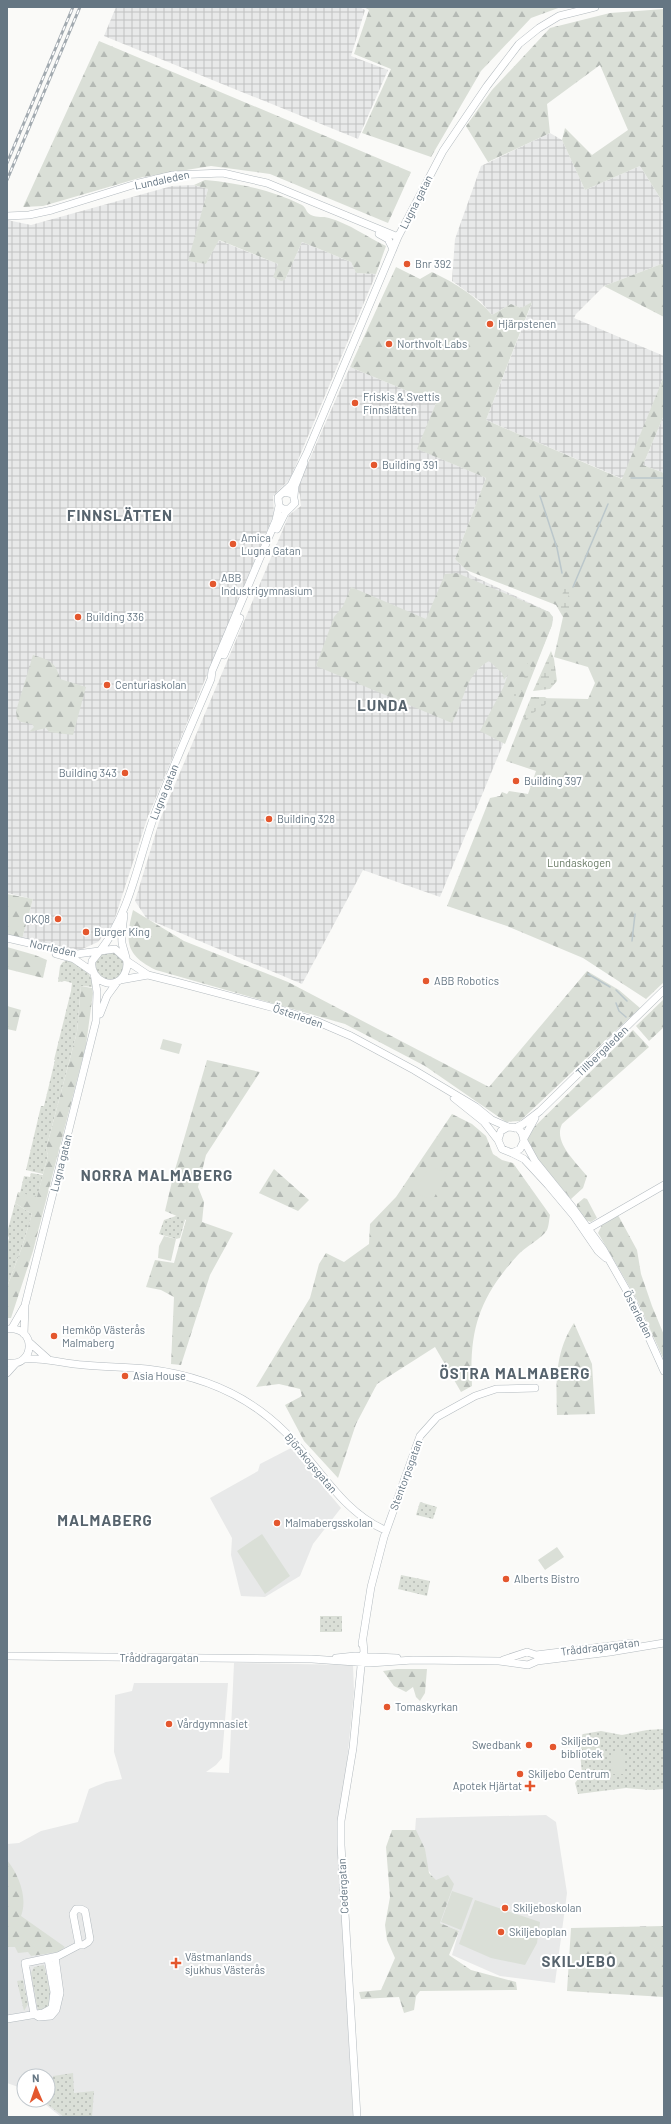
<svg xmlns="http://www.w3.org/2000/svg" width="671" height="2124" font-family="Barlow,sans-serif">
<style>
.built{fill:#e8e9e9}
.industrial{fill:url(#industrial-grid)}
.grass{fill:url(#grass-dots)}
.forest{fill:url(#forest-firs)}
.wetland{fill:url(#wetland-marsh)}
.pitch{fill:#dadfd7}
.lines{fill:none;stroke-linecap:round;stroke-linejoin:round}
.stream{stroke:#bbc7cb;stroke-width:1.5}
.secondary-casing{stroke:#b3babf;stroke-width:8}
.secondary{stroke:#fff;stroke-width:7}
.rail-casing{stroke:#a2aab0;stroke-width:3}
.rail{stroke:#fff;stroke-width:1.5;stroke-dasharray:4.5;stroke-linecap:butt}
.poi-dot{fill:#e4572e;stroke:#fff;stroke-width:1.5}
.labels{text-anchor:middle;stroke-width:4;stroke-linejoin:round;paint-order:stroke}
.street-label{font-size:11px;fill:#657683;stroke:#fff}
.poi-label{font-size:11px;fill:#657683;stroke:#fff;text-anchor:start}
.park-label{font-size:11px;fill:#687a64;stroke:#fff}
.district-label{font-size:15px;font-weight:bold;letter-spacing:1px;fill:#57646e;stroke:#fff}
</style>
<defs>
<pattern id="industrial-grid" width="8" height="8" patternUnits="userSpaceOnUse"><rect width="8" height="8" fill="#e8e9e9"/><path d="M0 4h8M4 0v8" fill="none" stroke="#c0c1c2"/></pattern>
<pattern id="grass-dots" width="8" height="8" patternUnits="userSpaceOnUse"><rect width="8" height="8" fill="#dadfd7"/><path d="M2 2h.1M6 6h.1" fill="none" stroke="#b4b9b4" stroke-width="1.8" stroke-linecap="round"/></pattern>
<pattern id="forest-firs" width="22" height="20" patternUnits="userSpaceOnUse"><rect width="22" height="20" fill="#dadfd7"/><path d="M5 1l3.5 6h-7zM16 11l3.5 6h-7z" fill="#b4b9b4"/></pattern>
<pattern id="wetland-marsh" width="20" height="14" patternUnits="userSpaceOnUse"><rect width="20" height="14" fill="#dadfd7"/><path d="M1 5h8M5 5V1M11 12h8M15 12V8" fill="none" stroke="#b4b9b4"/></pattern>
</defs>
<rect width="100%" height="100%" fill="#fafaf8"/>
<path class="built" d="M291,1448L341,1508L313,1544L300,1576L265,1597L241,1596L231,1555L232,1538L210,1498L258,1471L260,1464Z
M234,1663L353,1665L354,1692L338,1851L353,2117H61L40,2100H48V2076H24V2089L7,2083V1844L19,1843L41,1831L78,1822L89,1789L106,1782L122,1779L114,1752L115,1695L132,1691L134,1683H228L222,1758L216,1765L206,1772L229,1773Z
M546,1815L556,1822L567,1893L555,1983L500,1976L452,1955L459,1931L440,1923L435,1881L414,1846L416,1818Z"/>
<path class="industrial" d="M116,7H359L365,10L351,56L388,70L358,139L104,36Z
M550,133L562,140L585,190L640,166L664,204V263L604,286L576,314L574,318L664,356V376L623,479L486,420L532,303L521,308L511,304L492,315L480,301L452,281L455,239L481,166Z
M194,185L208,189L189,261L206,264L218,240L278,264L285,280L302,242L351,262L356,273L376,274L290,479L273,496L274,514L147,819L113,924L98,942L80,950L22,939L33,899L7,893V220L31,225L172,186Z
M350,367L436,403L418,449L486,478L455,559L471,575L549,612L553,617L552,625L440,897L363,870L302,984L147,919L135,901L159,822L289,515L301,506L300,495L297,488Z
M664,415V473L643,465Z"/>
<path class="grass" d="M95 966a15 15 0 1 1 30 0a15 15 0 1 1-30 0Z
M69,960C84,965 90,972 94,987L81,986L77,1032L46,1149L48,1155L43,1174L26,1170L41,1106H44L55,1060H54L71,991L72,983L65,981L58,982L60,966L63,962Z
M31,1173L43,1175L37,1198L20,1193L24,1176L30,1177Z
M15,1203L32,1214L22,1247L7,1287V1245L9,1238L7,1233Z
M182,1214L185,1220L180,1238L176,1239L159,1234L164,1220Z
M420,1502L437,1507L433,1519L416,1515Z
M401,1575L430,1581L427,1596L398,1589Z
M320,1616H342V1632H320Z
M664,1729V1789L650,1790L626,1788L578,1794L575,1783L582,1774L579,1741L583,1734L601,1731L622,1735L647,1730Z
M44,1965L51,1993L49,2008L38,2011L31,1973L34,1967Z
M23,1980L28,2004L24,2011L17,1981Z
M73,2073L74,2093L94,2091L92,2117H64L42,2100H48V2081L53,2080V2076Z"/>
<path class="forest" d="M364,7H561L531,18L481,71L431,157L362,133L391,69L354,54L369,10Z
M664,9V204L640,166L585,190L562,140L565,128L592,155L628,130L600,65L547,104L550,133L488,162L466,126L492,90L550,28L610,13Z
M99,41L411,172L388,223L270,174L211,166L143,177L43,206L23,207Z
M205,180C239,183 271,190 302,205C307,208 305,212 311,215C318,218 323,216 329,218C350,224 367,237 386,246L376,274L356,273L351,262L302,242L285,280L281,281L273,277L278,264L219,240L206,264L188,261L208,189L194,185Z
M664,263V317L604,286Z
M396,267L420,279L432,272C455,283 475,295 492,315L511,304L521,308L532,302L486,420L622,479L664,376V415L643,465L664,473V982L646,999L583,958L507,926L447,906L490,798L500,796L502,792L507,794L509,791L528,794L536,771L506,761L529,702L537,698L588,699L595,683L588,667L554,657L563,617L556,605L466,570L455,559L486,478L417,449L436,403L350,367Z
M457,573L549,612L553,617L552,625L505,744L480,731L503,688L508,674L504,680L502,673L489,661C464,675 465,701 452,723L316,666L334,617L343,606L351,587L426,619L445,574Z
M33,655C49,660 56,662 60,679L86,687L73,735L49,732L46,728L29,732L34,727L32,724L21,722L17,719L16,711Z
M7,894L33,899L22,939L7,935Z
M133,910L184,941L288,982L489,1087L587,971L619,990L640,1008L520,1121L506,1122L425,1066L345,1024L156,970C125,955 125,941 133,910Z
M7,947L35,955L47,960L43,978L7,969Z
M81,986L92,988L93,993L86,1045L33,1251L11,1318H7V1287L22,1247L32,1214L15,1203L18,1192L37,1197L48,1155L46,1149L77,1032Z
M664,999V1027L649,1041L636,1026Z
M7,1006L21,1010L16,1031L7,1029Z
M633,1030L649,1047L562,1124C553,1142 576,1162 587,1176L583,1188L571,1199L529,1149L526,1135Z
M207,1060L260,1072L206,1155L198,1187L204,1202L202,1222L233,1233L210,1275L181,1365L171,1364L174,1297L161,1290L146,1287L155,1260L174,1263L186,1220L165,1211L174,1173Z
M452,1114L472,1124L486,1136L493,1154L502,1160L513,1163L550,1215C549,1219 549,1226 547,1230C542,1239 524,1247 517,1256C479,1298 469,1330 472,1386L461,1392L435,1347L377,1384L356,1424L338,1478L304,1441L285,1405L302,1396L300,1389L279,1384L256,1387L310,1298L319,1264L326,1253L344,1262L369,1244L370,1224L396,1197Z
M274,1169L309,1200L298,1211L259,1193Z
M584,1198L587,1199L597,1218L591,1222L585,1220L577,1207V1204Z
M618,1215L637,1250L641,1274L652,1306L664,1335V1360L636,1298L598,1233L602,1225Z
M574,1323L592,1364L595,1414L557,1415C556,1381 555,1352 574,1323Z
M397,1669H427L425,1693L420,1701L416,1697L413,1687L406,1692L394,1686L383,1671Z
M392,1830H416L425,1849L429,1873L436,1880L448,1875L454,1884L440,1923L459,1931L449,1955L471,1970L516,1982L517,1990L420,1991L416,1996L414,2010L404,2013L399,1997L361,1999L359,1992L381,1990L395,1958L387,1940L385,1925L390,1897L386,1847Z
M7,1860C19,1875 28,1898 21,1916L65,1947L59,1952L31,1956L28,1952L18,1953L15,1947H7Z
M664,1926V1997L567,1991L571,1928Z"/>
<path class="wetland" d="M565,584L570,585C570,594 566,599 570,608L566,613L559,608Z
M551,651L554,659L557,681L550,689L533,691Z
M527,663L532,668L521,692L517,696H512L511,690L515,686H518L527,674Z
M531,697H545L550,701L533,713L525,722L524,717Z"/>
<path class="pitch" d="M163,1039L182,1044L179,1054L160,1049Z
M430,1165L447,1174L432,1201L415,1192Z
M164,1236L176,1239L171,1261L158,1258L159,1246Z
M262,1534L290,1576L265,1594L237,1551Z
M557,1547L564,1557L545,1570L538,1560Z
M613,1752H623L624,1774H613Z
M452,1891L473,1898L461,1930L441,1922Z
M475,1900L540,1922L537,1943L525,1965L491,1958L459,1944Z"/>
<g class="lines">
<path class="stream" d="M631,478H664
M540,496L557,548L562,573
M573,587L608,504
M632,941L635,914
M588,974L610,987
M616,990L627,1001
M616,1003L619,1011L626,1017"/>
<g class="secondary-casing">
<path id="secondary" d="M7,216L29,215L52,210L139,183L173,175L223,173L267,183L398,237
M379,234L388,239L393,249
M294,496L295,486L304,463
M288,509H283L279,506L278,497L291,485L307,453L398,237L443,151L487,86L519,44L539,28L559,16L595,7
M277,529L285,513L295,503L293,494L284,492
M224,655L240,618
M124,915C123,924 121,934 122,943C124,953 130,963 125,973C116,993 89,981 92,961L100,951L115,949L126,959
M7,938L77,954L99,951
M100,951C129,914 137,866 152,822C169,774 191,727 211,679L212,671L276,520L279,506
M56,954L74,959L93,972
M127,961L148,975
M120,980L148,975L180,983L278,1009L316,1021L351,1036L414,1070L476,1107L492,1120L508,1127L518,1128L522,1133L524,1141L520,1149L512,1153L502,1149L498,1140L501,1131L508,1127
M100,1014L107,996L118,981
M454,1098L484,1122L498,1140
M515,1128L523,1124L540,1111L664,990
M524,1138L535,1118
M524,1141L535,1161L573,1208L603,1249L632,1300L664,1371
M512,1153L524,1159L548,1185L574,1216L598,1251L606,1258
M586,1230L664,1185
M12,1328L24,1307
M7,1329C37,1325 36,1368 7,1363
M24,1334L25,1305L96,1021L97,992L94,973
M29,1342L48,1359
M24,1359C44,1357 64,1364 84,1365C105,1367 126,1367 147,1369C199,1375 248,1395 285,1432C318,1465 341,1511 385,1530
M7,1373L16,1363
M362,1644L371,1587L384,1537L420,1436L437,1417L475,1396L496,1389L535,1388
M7,1656L312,1659L370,1663L413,1660L499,1661L528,1665L537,1661L610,1652L664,1643
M336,1658L355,1656L397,1658
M503,1660L527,1652L536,1655L634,1643
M76,1909H81L85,1911L90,1939L88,1942L83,1945H79L73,1914Z
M55,1957L60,1993L56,2010L51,2016L39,2017L34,2014L25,1963L58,1956L79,1945
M7,2019L43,2013L52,2008L54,1992L48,1959
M357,2117L341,1845V1821L353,1748L362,1656L364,1652L363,1641"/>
</g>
<use href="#secondary" class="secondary"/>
<g class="rail-casing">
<path id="rail" d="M7,163L73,7
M7,180L80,7"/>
</g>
<use href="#rail" class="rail"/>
</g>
<g class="poi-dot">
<circle cx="407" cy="264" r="4"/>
<circle cx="490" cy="324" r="4"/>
<circle cx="389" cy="344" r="4"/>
<circle cx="355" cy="403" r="4"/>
<circle cx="374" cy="465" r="4"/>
<circle cx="233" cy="544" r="4"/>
<circle cx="213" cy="584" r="4"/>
<circle cx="78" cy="617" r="4"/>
<circle cx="107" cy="685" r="4"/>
<circle cx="125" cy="773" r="4"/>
<circle cx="516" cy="781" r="4"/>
<circle cx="269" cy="819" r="4"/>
<circle cx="58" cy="919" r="4"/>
<circle cx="86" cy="932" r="4"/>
<circle cx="426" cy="981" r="4"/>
<circle cx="54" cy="1336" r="4"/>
<circle cx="125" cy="1376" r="4"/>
<circle cx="277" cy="1523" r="4"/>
<circle cx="506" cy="1579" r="4"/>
<circle cx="387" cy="1707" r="4"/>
<circle cx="169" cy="1724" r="4"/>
<circle cx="529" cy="1745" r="4"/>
<circle cx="553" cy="1747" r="4"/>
<circle cx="520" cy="1774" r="4"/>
<path d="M528 1780h4v4h4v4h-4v4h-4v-4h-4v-4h4z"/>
<circle cx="505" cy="1908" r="4"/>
<circle cx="501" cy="1932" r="4"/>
<path d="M174 1957h4v4h4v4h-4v4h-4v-4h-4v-4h4z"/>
</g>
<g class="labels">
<g class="street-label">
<text transform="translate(162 180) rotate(-12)" y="4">Lundaleden</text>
<text transform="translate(416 202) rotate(-63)" y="4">Lugna gatan</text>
<text transform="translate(164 792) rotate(-68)" y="4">Lugna gatan</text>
<text transform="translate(53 948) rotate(12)" y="4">Norrleden</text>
<text transform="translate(298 1016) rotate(19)" y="4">Österleden</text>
<text transform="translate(602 1051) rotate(-44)" y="4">Tillbergaleden</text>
<text transform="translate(61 1163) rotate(-76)" y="4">Lugna gatan</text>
<text transform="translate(638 1314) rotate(63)" y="4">Österleden</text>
<text transform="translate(311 1463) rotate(50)" y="4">Björskogsgatan</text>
<text transform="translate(406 1475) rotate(-70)" y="4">Stentorpsgatan</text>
<text transform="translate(600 1647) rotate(-7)" y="4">Tråddragargatan</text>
<text x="159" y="1662">Tråddragargatan</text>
<text transform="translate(343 1886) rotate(-93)" y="4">Cedergatan</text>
</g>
<g class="poi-label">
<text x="415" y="268">Bnr 392</text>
<text x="498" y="328">Hjärpstenen</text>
<text x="397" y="348">Northvolt Labs</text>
<text x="363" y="401">Friskis &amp; Svettis<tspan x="363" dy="13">Finnslätten</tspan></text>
<text x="382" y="469">Building 391</text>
<text x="241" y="542">Amica<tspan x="241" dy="13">Lugna Gatan</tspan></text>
<text x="221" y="582">ABB<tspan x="221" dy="13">Industrigymnasium</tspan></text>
<text x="86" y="621">Building 336</text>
<text x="115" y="689">Centuriaskolan</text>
<text x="117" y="777" text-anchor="end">Building 343</text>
<text x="524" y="785">Building 397</text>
<text x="277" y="823">Building 328</text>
<text x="50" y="923" text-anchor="end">OKQ8</text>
<text x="94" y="936">Burger King</text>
<text x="434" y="985">ABB Robotics</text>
<text x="62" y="1334">Hemköp Västerås<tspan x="62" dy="13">Malmaberg</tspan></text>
<text x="133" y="1380">Asia House</text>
<text x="285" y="1527">Malmabergsskolan</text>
<text x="514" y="1583">Alberts Bistro</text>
<text x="395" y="1711">Tomaskyrkan</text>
<text x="177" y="1728">Vårdgymnasiet</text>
<text x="561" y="1745">Skiljebo<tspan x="561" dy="13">bibliotek</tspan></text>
<text x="521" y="1749" text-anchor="end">Swedbank</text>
<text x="528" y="1778">Skiljebo Centrum</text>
<text x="522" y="1790" text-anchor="end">Apotek Hjärtat</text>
<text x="513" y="1912">Skiljeboskolan</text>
<text x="509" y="1936">Skiljeboplan</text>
<text x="185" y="1961">Västmanlands<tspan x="185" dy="13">sjukhus Västerås</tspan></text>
</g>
<g class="park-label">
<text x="579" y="867">Lundaskogen</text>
</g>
<g class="district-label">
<text x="120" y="521">FINNSLÄTTEN</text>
<text x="383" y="711">LUNDA</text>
<text x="157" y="1181">NORRA MALMABERG</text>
<text x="515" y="1379">ÖSTRA MALMABERG</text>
<text x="105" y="1526">MALMABERG</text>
<text x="579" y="1967">SKILJEBO</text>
</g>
</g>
<rect width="671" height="2124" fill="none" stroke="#657683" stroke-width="16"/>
<g transform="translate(36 2088) rotate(358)"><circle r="19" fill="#ffffff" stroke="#c1c8cd"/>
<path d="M0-3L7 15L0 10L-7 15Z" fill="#e4572e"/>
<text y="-6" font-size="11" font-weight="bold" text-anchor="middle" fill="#657683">N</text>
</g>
</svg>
